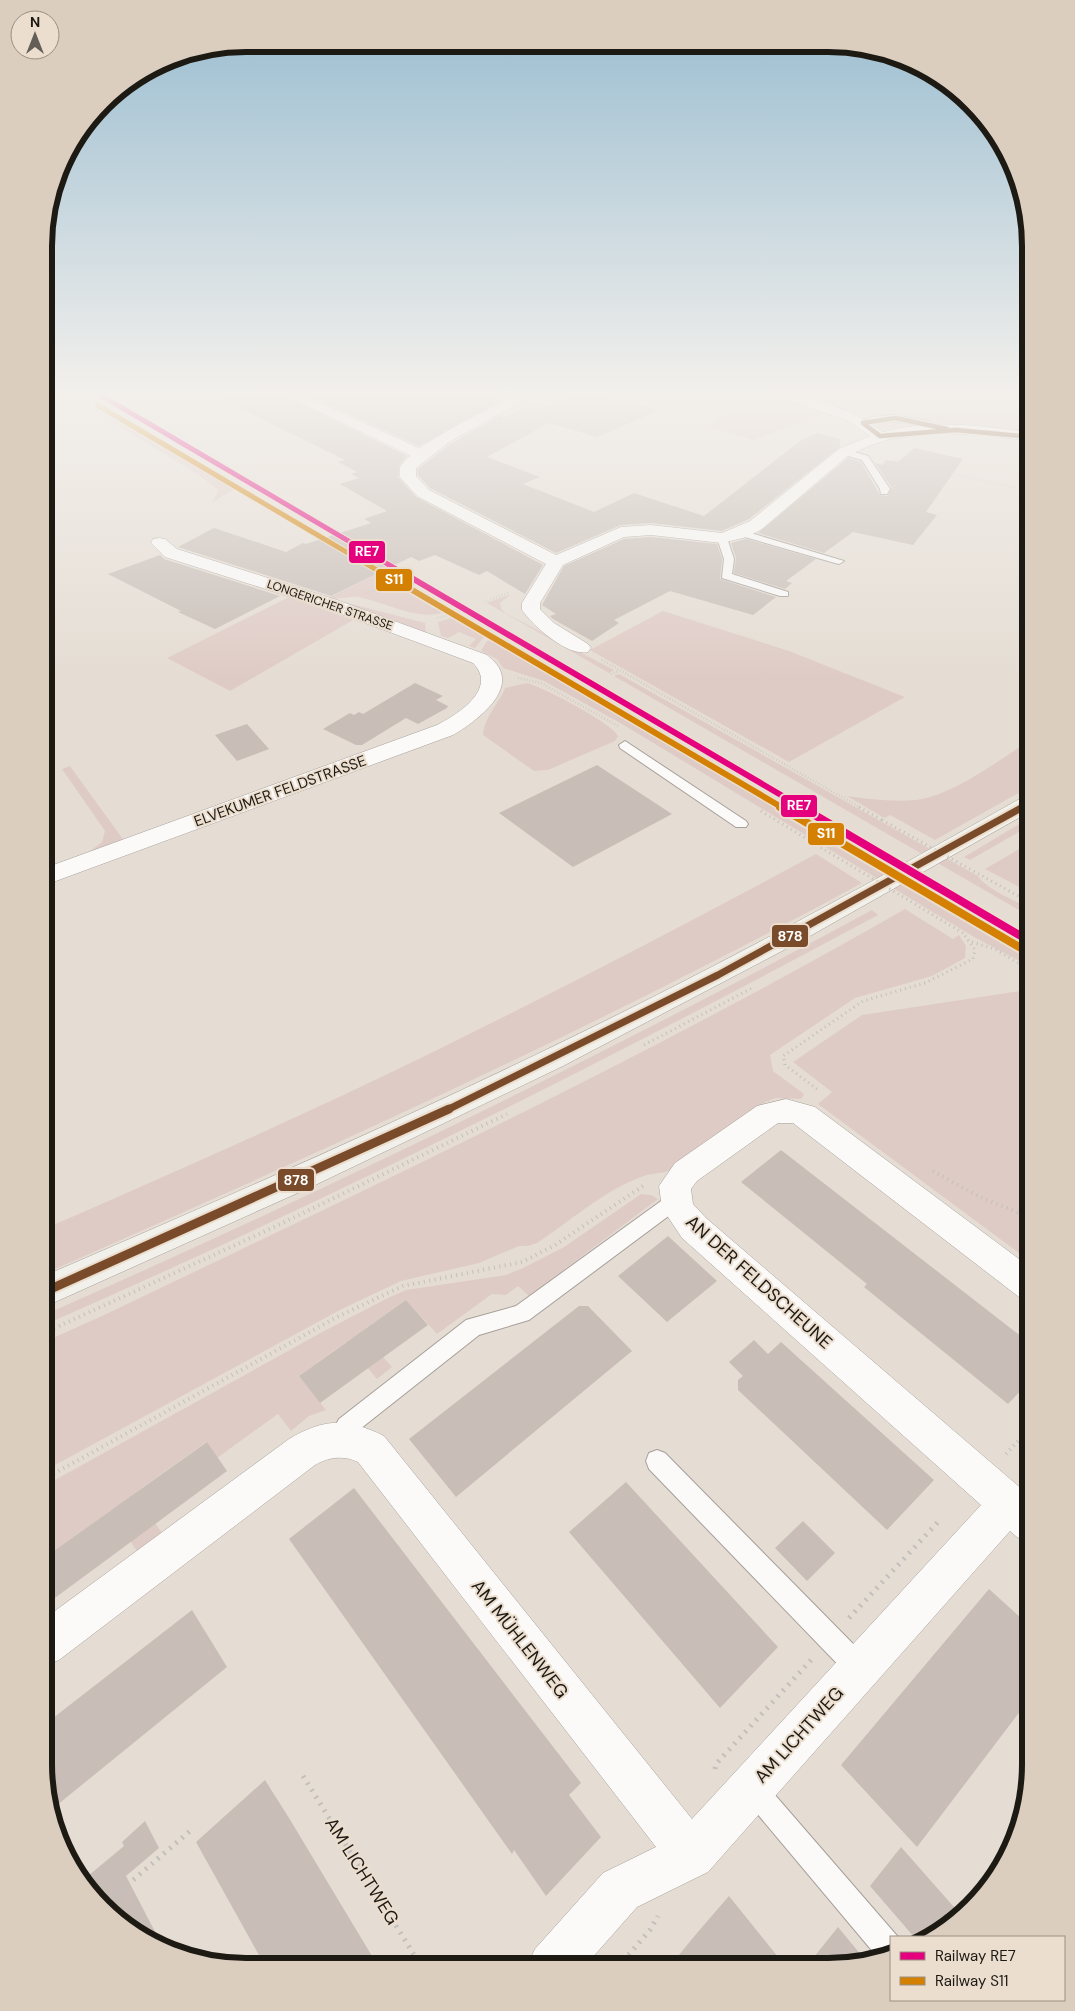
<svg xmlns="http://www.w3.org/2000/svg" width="1075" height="2011" font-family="'DM Sans',sans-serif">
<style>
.green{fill:#dfcbc6}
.building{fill:#c8beb7}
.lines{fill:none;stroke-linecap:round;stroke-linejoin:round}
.service-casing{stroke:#a69f99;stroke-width:2}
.minor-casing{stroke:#a69f99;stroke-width:1}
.secondary-casing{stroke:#a69f99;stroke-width:1}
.path-far4{stroke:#c2bfbc;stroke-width:2;stroke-dasharray:0.5 2;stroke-linecap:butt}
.path-far3{stroke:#c2bfbc;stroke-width:2.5;stroke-dasharray:0.5 2.5;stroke-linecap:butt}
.path-far2{stroke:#c2bfbc;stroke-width:3;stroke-dasharray:1 4;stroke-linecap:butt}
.path-far1{stroke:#c2bfbc;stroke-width:4;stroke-dasharray:1 4.5;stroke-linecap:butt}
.path{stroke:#c2bfbc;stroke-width:5;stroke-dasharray:2 6;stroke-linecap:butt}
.service{fill:#fbfaf9;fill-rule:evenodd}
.minor{fill:#fbfaf9;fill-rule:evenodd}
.secondary{fill:#f2f0ea;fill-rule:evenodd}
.path-bridge{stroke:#c2bfbc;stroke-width:3;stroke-dasharray:1 4;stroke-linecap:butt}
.bus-1-far3-casing{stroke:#ebdece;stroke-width:6}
.bus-1-far2-casing{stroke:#ebdece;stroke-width:8}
.bus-1-far1-casing{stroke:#ebdece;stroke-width:11}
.bus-1-casing{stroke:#ebdece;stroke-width:13}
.bus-1-far3{stroke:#7a4b2a;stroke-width:4.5}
.bus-1-far2{stroke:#7a4b2a;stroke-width:5.5}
.bus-1-far1{stroke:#7a4b2a;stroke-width:7}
.bus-1{stroke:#7a4b2a;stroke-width:9}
.rail-1-far2-casing{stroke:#ebdece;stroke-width:7}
.rail-1-far1-casing{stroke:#ebdece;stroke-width:9}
.rail-1-casing{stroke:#ebdece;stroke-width:12}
.rail-2-far2-casing{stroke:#ebdece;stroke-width:7}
.rail-2-far1-casing{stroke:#ebdece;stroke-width:9}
.rail-2-casing{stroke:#ebdece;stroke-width:12}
.rail-1-far2{stroke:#e5007d;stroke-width:5}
.rail-1-far1{stroke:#e5007d;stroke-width:6}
.rail-1{stroke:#e5007d;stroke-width:8}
.rail-2-far2{stroke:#d38003;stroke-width:5}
.rail-2-far1{stroke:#d38003;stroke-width:6}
.rail-2{stroke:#d38003;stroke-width:8}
.labels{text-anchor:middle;stroke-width:4;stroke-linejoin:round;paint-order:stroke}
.far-street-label{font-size:12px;fill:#1d1913;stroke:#ebdece}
.street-label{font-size:15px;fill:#1d1913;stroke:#ebdece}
.near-street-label{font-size:18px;fill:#1d1913;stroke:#ebdece}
.rim{fill:none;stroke:#1d1913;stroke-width:6}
.line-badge{stroke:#ebdece;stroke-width:2}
.badge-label{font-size:14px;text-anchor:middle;font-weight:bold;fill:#fff}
</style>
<rect width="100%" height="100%" fill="#e5ddd4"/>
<path class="green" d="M68,396H91L239,486L213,502L218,490L196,473Z
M679,396H780L829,412L753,440L708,427L724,414L665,403Z
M803,396H1031V434L982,428L979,426L972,428L900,415L859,414Z
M891,420L917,425L918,428L877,429L874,427L875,424Z
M383,571L423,599L448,611C418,623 387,602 358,597C349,596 334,601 328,598Z
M511,594L500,603L501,609L505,613L614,670L609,673L487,603Z
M289,597L353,620L230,691L167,658Z
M344,602L425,623L426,633L343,603Z
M663,611L789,651L905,697L789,762L590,650Z
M457,616L468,622L466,624L489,636L483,638L475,648L469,646L476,639L459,632L448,638L441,636L438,622Z
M494,638L800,820L864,862L867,861L1031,957V967L974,937L622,724L544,681L503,668L497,659L481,651L487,641Z
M619,674L978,876C986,889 1017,902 1031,908V917L614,676Z
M527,683C543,687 612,723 618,736L615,741L548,770L534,771L483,735C484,717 499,704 505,688Z
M1031,740V786L935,840L890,815L884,818L847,796C869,799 893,802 916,800C952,796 1000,759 1031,740Z
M70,766L125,842L45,871V868L88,853L102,842L105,831L62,769Z
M1031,817V825L970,860L964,857Z
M1031,842V893L985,869Z
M816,854L862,883C596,1028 321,1152 44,1274V1229C173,1173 302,1116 429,1054C559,990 688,923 816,854Z
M905,909L953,939L959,935L966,946L965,958L932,976L855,998L770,1055L773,1071L804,1094L801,1099L776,1098L765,1102L669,1171C658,1174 651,1173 641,1177C605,1190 569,1222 537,1243L528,1246H519L479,1263L401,1281L340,1310L44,1471V1342L102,1316C373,1186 644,1059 905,909Z
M872,910L878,915C605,1062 328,1201 44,1325V1315C325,1191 601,1057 872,910Z
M1027,990L1031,993V1262L818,1104L832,1092L793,1062L862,1015Z
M641,1194L651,1195L658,1199L529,1296L518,1286L506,1295L492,1294L437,1334L406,1300L361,1332L392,1367L377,1379L346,1342L299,1376L326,1410L309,1416L291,1431L278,1414L217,1458L206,1442L135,1493L164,1536L139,1554L110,1511L44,1558V1486L324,1331L390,1297L406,1290L506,1275L523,1268L564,1247Z"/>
<path class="building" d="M215,396H284L407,456L399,466L398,477L416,497L543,565L525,594L487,571L479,575L435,555L419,561L411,557L331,596L178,547L214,528L286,552L303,543L306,544L371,523L364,519L387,511L340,484L359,478L351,474L357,472L338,462L345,460Z
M310,396H500V401L419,446Z
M570,396H602L660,410L597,437L549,423L487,457L540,477L523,484L594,512L634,493L704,516L800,441L817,433L840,439V447L749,519L722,531L651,523L621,525L556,553L430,488L418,475V469L450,444L502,415L503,418L535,404L547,407Z
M914,448L963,459L926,512L937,515L913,545L853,532L824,553L758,533L848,458L861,462L880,495L887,496L892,488L875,463L883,465L886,460L898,462Z
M651,537L717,544L722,559L720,579L776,597L753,615L670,591L614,620L619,623L592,641L553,619L550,616L556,614L542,605L564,566L624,539Z
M746,539L816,559L786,581L792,583L785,589L734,573L736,558L731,543Z
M160,555L164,559L280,596L215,629L178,612L181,611L108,574Z
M415,683L443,696L436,700L448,706L447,708L418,724L406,718L362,745H356L323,729L350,713L354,715L359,712L363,714Z
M247,724L269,749L237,761L215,735Z
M597,765L672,814L573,867L499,813Z
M781,1150L1031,1344V1380L1008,1404L864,1287L867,1284L741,1182Z
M668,1236L717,1281L667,1322L618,1276Z
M406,1300L428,1325L320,1403L299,1376Z
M579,1306H588L632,1351L456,1497L409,1439Z
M754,1340L768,1354L781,1342L934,1480L887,1530L738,1390V1380L743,1376L729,1362Z
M207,1442L227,1471L44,1606V1558Z
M626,1482L778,1647L720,1708L569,1532Z
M354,1488L581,1783L569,1795L601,1837L546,1896L514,1850L512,1854L289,1539Z
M803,1521L835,1553L807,1581L775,1548Z
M989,1589L1031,1627V1697L917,1847L841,1765Z
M192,1610L227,1667L51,1810L44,1764V1725Z
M265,1780L289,1818L378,1966H265L196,1842Z
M145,1821L159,1848L126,1876L164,1949L113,1917L82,1881L124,1846L122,1842Z
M901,1847L961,1915L941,1933L933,1937H914L870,1886Z
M729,1896L786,1967H669L697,1933Z
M838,1927L866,1961L828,1967H806Z"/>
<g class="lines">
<g class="service-casing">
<path id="service" d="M893,415L927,421L951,429L947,432C916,424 895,417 863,426L859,423L872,417Z
M844,449L868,456L890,489L887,494H881L880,489L862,460L841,454L840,452Z
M738,531H744L844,561L839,564L835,563L738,535Z
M722,535L727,538L734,559L732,574L788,592V596H780L722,578L724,559L717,538Z
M625,741L746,821L748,824L746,827H736L620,748L619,745Z
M675,1193L682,1196L684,1201L682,1206L529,1320L479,1335L355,1433L347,1447L339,1450L331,1447L328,1439L339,1419L466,1320L516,1306L668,1196Z
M657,1450L665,1453L868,1659L872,1668L868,1677L859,1681L850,1677L649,1469L646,1461L649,1453Z
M753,1776L762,1780L898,1937H891V1957L879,1959L744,1798L740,1789L744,1780Z"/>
</g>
<g class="minor-casing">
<path id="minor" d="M286,396H305L419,448L457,425L514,396H532L449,442L416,468V476L429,490L556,555L621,527L651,525L722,533L750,521L839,449L870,436L847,420L784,399L782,396C819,396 853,411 883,432C932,419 982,425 1031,433V441L984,435L936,433L890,439L871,445L849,455L762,529L747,537L722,543L651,535L624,537L563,565L540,603V609L554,623L588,644L591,648L588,652C568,657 533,626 522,610V603L546,564L417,496L400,477V467L410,455Z
M159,538L165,539L177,549L337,600L487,655C494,661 501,667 502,677C505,701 470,725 453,735L45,885V868L437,725C459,714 498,688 473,663L325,608L165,557L151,543L153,539Z
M786,1099L815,1107L1031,1268V1302L1019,1297L793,1123H778L697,1181L691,1189L693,1204L706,1218L1031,1497V1543L1017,1537L1010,1531L708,1872L637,1907L584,1967L527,1966L535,1949L603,1873L656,1847L358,1462C344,1455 328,1457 315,1465L59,1660L44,1666V1619L289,1439C325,1418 347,1418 384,1436L692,1819L981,1505L682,1238L662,1208L659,1186L675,1163L757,1106Z"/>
</g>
<g class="secondary-casing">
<path id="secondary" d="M1031,795V811L803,940L563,1066L311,1187L44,1307V1276C232,1195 419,1113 603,1022C745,952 885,875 1023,797Z"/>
</g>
<path class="path-far4" d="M664,396L652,409L665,412
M891,460L1020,489"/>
<path class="path-far3" d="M366,592L378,590
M485,602L508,593
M437,618L453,614
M602,660L861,808
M611,674L619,671
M518,678L541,683L618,726"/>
<path class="path-far2" d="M859,807L882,820
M761,811L825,850
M1020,897L1031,902
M972,942L995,949L1031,971
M644,1045L754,987
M817,1089L785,1065L783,1056L863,1001L925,983L973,959L975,950L963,933"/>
<path class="path-far1" d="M933,1171L980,1197L1031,1218
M44,1333L270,1229L507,1114
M1006,1454L1031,1427
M44,1479L337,1317L403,1286L522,1262L555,1245L643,1186"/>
<path class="path" d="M849,1618L938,1522L943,1521
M715,1769L716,1764L811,1660
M303,1776L421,1966
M103,1906L190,1831
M618,1967L650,1930L658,1916"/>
<use href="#service" class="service"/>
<use href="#minor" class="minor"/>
<use href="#secondary" class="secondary"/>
<path class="path-bridge" d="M882,820L1020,897
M825,850L963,933"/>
<g class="bus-1-far3-casing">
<path id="bus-1-far3" d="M947,429L895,418L863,423L880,436L956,430L1031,437"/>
</g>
<g class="bus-1-far2-casing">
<path id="bus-1-far2" d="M1021,808L1031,802"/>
</g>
<g class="bus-1-far1-casing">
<path id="bus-1-far1" d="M447,1110L718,975L1023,807"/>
</g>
<g class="bus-1-casing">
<path id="bus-1" d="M44,1292L449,1109"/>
</g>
<use href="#bus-1-far3" class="bus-1-far3"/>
<use href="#bus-1-far2" class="bus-1-far2"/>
<use href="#bus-1-far1" class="bus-1-far1"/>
<use href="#bus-1" class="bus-1"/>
<g class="rail-1-far2-casing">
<path id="rail-1-far2" d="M102,396L408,576"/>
</g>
<g class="rail-1-far1-casing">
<path id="rail-1-far1" d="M405,574L803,808"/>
</g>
<g class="rail-1-casing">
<path id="rail-1" d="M801,807L1031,942"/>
</g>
<g class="rail-2-far2-casing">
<path id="rail-2-far2" d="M97,405L387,576"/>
</g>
<g class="rail-2-far1-casing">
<path id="rail-2-far1" d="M385,574L783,808"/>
</g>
<g class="rail-2-casing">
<path id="rail-2" d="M780,807L1026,951"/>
</g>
<use href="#rail-1-far2" class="rail-1-far2"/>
<use href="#rail-1-far1" class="rail-1-far1"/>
<use href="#rail-1" class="rail-1"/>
<use href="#rail-2-far2" class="rail-2-far2"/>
<use href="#rail-2-far1" class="rail-2-far1"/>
<use href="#rail-2" class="rail-2"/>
</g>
<linearGradient id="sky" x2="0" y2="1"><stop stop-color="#98bcd0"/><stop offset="0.58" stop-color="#f3f0ec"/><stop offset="1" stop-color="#f3f0ec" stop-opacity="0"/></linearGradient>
<rect width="1075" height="678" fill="url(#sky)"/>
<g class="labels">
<g class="far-street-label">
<text transform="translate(330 605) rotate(19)" y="4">LONGERICHER STRASSE</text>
</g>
<g class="street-label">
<text transform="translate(280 791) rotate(-20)" y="5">ELVEKUMER FELDSTRASSE</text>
</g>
<g class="near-street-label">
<text transform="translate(759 1282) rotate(42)" y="6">AN DER FELDSCHEUNE</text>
<text transform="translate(520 1639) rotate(52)" y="6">AM MÜHLENWEG</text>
<text transform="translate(799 1735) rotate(-48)" y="6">AM LICHTWEG</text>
<text transform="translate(362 1871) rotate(58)" y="6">AM LICHTWEG</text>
</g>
</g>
<path d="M0 0H1075V2011H0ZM246 52H828A194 194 0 0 1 1022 246V1764A194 194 0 0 1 828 1958H246A194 194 0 0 1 52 1764V246A194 194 0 0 1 246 52Z" fill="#dbcebf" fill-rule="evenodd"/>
<path class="rim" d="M246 52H828A194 194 0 0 1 1022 246V1764A194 194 0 0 1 828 1958H246A194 194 0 0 1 52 1764V246A194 194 0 0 1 246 52Z"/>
<g class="line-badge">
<rect x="348" y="540" width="38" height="24" rx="5" fill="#e5007d"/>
<rect x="375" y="568" width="38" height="24" rx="5" fill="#d38003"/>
<rect x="780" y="794" width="38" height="24" rx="5" fill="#e5007d"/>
<rect x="807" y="822" width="38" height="24" rx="5" fill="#d38003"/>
<rect x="771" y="924" width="38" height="24" rx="5" fill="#7a4b2a"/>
<rect x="277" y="1168" width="38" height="24" rx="5" fill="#7a4b2a"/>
</g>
<g class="badge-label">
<text x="367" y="556">RE7</text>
<text x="394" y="584">S11</text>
<text x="799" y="810">RE7</text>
<text x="826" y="838">S11</text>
<text x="790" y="941">878</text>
<text x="296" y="1185">878</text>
</g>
<rect x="890" y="1936" width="175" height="65" fill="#ebdece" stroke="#998f83"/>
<rect x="900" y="1952" width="25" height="8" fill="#e5007d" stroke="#998f83"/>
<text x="935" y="1961" font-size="15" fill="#1d1913">Railway RE7</text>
<rect x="900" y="1977" width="25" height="8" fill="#d38003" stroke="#998f83"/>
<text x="935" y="1986" font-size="15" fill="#1d1913">Railway S11</text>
<g transform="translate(35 35)"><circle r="24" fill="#ebdece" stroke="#998f83"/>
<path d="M0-4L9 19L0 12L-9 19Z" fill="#635e57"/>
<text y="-8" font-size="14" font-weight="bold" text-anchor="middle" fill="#1d1913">N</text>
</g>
</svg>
